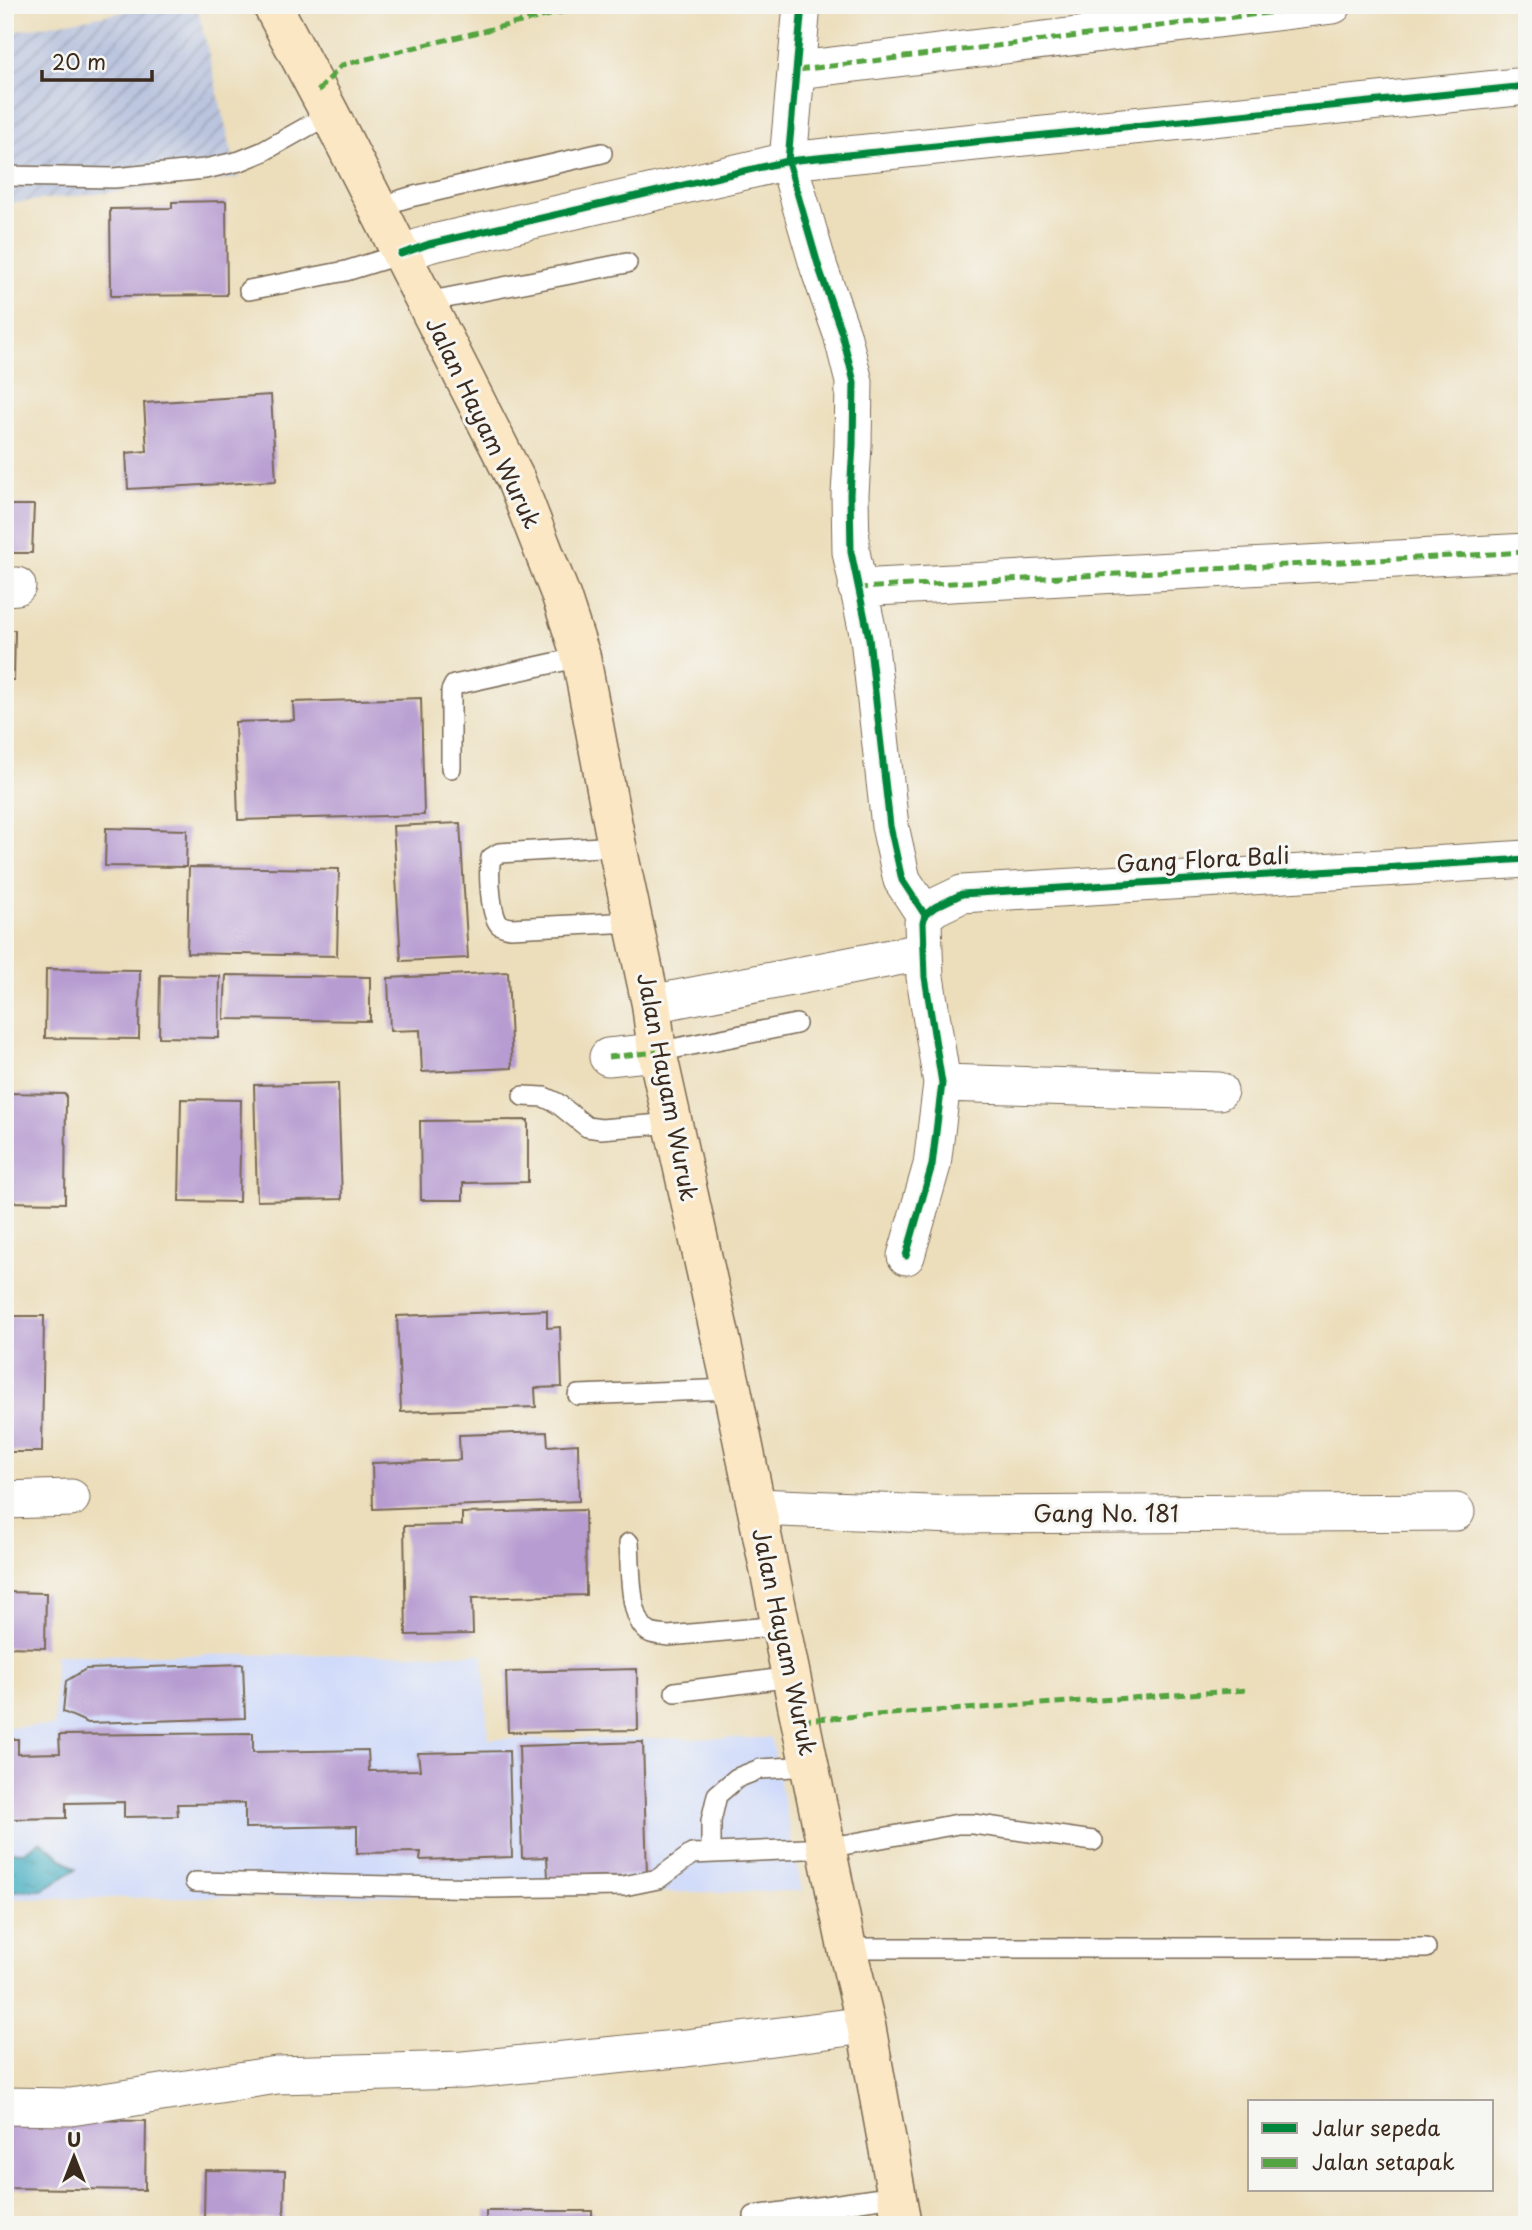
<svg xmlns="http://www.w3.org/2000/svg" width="1532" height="2230" font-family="'Playpen Sans',sans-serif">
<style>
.built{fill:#cfdafa}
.industrial{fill:url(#industrial-furrows)}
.water{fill:url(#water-ripples);stroke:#3f6c70;stroke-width:2}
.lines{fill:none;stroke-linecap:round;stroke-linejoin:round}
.stream{stroke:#43adc2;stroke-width:10}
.building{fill:#b79cd1}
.service-casing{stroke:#796955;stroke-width:22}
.minor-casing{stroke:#796955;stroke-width:39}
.secondary-casing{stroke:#796955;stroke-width:41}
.service{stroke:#fff;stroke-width:19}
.minor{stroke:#fff;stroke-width:37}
.secondary{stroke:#fbe7c3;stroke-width:38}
.quiet{stroke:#54a441;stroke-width:5;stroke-dasharray:10 5;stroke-linecap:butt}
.cycleway-casing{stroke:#f6f6f2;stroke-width:11}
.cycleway{stroke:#00873e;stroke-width:7}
.labels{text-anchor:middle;stroke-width:6;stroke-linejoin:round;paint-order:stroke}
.street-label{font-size:23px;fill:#3b2a1e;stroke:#f6f6f2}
</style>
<defs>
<pattern id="industrial-furrows" width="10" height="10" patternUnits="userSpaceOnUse" patternTransform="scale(1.75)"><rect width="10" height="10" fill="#bac4de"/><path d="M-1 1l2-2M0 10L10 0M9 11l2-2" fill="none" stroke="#989fb3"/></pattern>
<pattern id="water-ripples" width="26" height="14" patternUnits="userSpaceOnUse" patternTransform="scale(1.75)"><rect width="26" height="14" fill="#43adc2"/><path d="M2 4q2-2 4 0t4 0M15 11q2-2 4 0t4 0" fill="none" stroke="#398d9d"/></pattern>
</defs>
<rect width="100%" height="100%" fill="#f6f6f2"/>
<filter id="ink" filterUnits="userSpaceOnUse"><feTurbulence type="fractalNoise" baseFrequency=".0143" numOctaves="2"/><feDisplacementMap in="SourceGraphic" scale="14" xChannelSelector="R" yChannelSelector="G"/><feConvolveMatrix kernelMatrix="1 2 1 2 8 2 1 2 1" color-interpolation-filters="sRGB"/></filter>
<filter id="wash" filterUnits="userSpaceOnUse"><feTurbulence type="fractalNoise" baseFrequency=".00686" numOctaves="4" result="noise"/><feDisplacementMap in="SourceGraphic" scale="28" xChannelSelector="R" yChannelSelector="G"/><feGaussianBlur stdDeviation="1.57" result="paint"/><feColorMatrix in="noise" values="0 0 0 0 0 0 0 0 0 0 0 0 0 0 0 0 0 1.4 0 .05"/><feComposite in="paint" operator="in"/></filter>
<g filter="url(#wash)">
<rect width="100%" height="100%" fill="#ecdebb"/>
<path class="built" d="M483,1654L488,1739L771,1738L802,1891L5,1899V1727L54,1726L55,1655Z"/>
<path class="industrial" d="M163,5H197L238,178L5,204V33Z"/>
<path class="water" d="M40,1841L76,1869L42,1890L5,1891V1851L24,1852Z"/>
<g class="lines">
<path class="stream" d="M1527,1471L1523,1488L1527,1500"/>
</g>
<g id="blocks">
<path class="building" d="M226,201L227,295L111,296L110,209L172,208V202Z
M271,395L276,481L128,489L126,453L147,451L144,403Z
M5,505H34L32,553H5Z
M5,630H15L14,680H5Z
M421,698L424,815L238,820L235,722L294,720L293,702Z
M460,823L468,958L401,961L393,826Z
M106,828L187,830L186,867L105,866Z
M189,867L339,869L337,956L187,953Z
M46,969L140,970L139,1039L45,1038Z
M508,972L512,1068L422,1072L420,1030L390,1031L388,978Z
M160,975L220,976L219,1038L159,1037Z
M226,975L370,977V1021L224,1019Z
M338,1083L342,1199L257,1201L254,1085Z
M5,1093L66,1094L65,1203L5,1202Z
M181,1099L241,1100L239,1202L179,1201Z
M528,1120V1182L463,1183V1200H421L420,1121Z
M547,1310V1328L560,1327L562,1387L535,1388L536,1407L401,1412L397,1316Z
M5,1316H44L42,1452H5Z
M547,1432L548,1446L578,1444L579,1501L373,1509L372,1463L460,1460L459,1435Z
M585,1510L586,1595L472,1598L473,1634L406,1635L404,1526L462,1525V1513Z
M5,1592L46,1593L45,1648L5,1647Z
M243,1664L245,1718L88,1723L63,1712L66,1681L86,1669Z
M637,1669L638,1730L508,1732L506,1672Z
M253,1733V1752L368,1750L369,1771L420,1770L418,1753L509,1751L512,1857L420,1860L421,1852L357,1853V1826L245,1828V1803L177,1804L178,1816L124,1817V1802L66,1803V1818L9,1819V1800H5V1739H18V1754L60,1753L59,1735Z
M643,1742L647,1875L548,1878L547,1857L522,1858L519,1746Z
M5,2119L146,2121L145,2190L5,2188Z
M205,2170L285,2171L284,2219L204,2218Z
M486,2211H592V2225H486Z"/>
</g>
</g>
<g filter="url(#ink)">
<use href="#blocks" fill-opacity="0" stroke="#796955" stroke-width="2"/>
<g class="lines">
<g class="service-casing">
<path id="service" d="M5,176L114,178L205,169L240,161L262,152L330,114
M377,207L410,197L602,153
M249,290L346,271L401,254
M426,302L627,263
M451,768V691L454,685L581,657
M617,846L499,853L491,858C488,871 490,917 500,925C502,926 509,928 511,928L633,922
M657,1052L796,1024
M523,1096L544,1097L557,1103L587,1127L601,1129L673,1123
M578,1395L732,1389
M629,1543C631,1566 628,1623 651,1633C656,1635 663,1635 668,1636L782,1626
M675,1692L792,1677
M711,1852V1821L717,1795L737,1778L760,1769L810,1766
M195,1882L491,1888L624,1886L658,1879L692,1854L827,1848L958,1824H973L1093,1841
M847,1948H1426
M754,2216L895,2196"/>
</g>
<g class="minor-casing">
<path id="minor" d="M802,5L788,161L1527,86
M798,70L1333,5
M401,254L429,244L788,161L819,268L842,334L854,382L853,445L850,494L851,552L869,638L890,826L902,880L925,915
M5,587L17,586
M857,588L1527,552
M651,1004L922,952
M608,1057L657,1052
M942,1083L1219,1091
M906,1256L932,1165L942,1083L925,977L923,923L925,915L935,907L962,894L1527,859
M5,1500L71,1498
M756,1507L954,1515L1456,1512
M5,2106L71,2107L277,2075L463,2070L686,2048L866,2025"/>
</g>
<g class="secondary-casing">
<path id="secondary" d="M272,5L330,114L515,478L561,596L581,657L617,846L651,1004L657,1052L732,1389L847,1948L866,2025L902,2225"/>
</g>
<use href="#service" class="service"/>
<use href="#minor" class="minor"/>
<use href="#secondary" class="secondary"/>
<path class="quiet" d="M798,70L1333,5
M318,91L342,65L591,5
M857,588L1527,552
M608,1057L657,1052
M801,1720L1248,1690"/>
<g class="cycleway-casing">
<path id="cycleway" d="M802,5L788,161L1527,86
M401,254L429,244L788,161L819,268L842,334L854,382L853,445L850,494L851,552L869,638L890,826L902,880L925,915
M906,1256L932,1165L942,1083L925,977L923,923L925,915L935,907L962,894L1527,859"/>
</g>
<use href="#cycleway" class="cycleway"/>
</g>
</g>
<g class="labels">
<g class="street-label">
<text transform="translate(483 423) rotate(64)" y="8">Jalan Hayam Wuruk</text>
<text transform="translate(1203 860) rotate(-3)" y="8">Gang Flora Bali</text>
<text transform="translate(667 1087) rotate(79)" y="8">Jalan Hayam Wuruk</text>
<text x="1106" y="1522">Gang No. 181</text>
<text transform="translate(784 1642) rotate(78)" y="8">Jalan Hayam Wuruk</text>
</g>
</g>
<rect width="1532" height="2230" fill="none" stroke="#f6f6f2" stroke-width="28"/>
<rect x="1248" y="2100" width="245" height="91" fill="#f6f6f2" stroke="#aba49d" stroke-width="2"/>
<rect x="1262" y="2123" width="35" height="10" fill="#00873e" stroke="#aba49d" stroke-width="2"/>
<text x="1312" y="2136" font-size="21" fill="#3b2a1e">Jalur sepeda</text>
<rect x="1262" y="2158" width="35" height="10" fill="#54a441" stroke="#aba49d" stroke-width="2"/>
<text x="1312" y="2170" font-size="21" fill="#3b2a1e">Jalan setapak</text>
<g transform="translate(74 2157)" stroke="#f6f6f2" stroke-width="5" paint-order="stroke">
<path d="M0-5L12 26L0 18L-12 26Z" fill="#3b2a1e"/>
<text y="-10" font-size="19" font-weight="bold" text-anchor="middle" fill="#3b2a1e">U</text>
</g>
<path d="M42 70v10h110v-10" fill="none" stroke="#3b2a1e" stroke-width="3.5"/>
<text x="52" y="70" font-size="21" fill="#3b2a1e" stroke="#f6f6f2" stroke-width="5" paint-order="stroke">20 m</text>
</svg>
